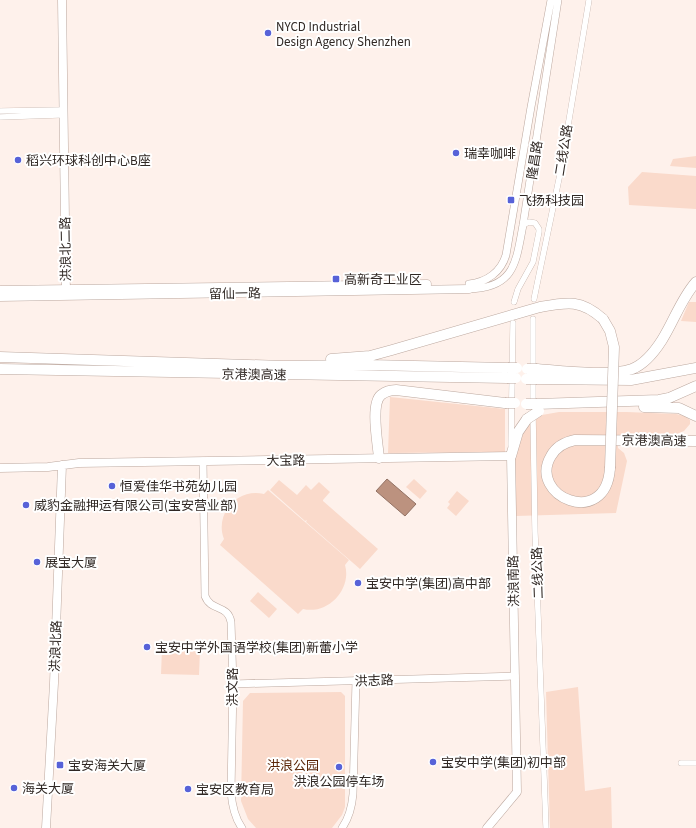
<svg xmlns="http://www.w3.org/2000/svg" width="696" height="828" font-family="'Source Sans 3','Noto Sans SC',sans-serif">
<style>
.green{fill:#fadacb}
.water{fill:#bc927f;stroke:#927264}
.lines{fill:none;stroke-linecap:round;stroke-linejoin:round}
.minor-casing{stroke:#bca89f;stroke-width:6}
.tertiary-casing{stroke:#bca89f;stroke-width:8}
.secondary-casing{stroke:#bca89f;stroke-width:9}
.motorway-casing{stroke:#bca89f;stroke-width:11}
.minor{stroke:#fff;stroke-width:5.5}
.tertiary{stroke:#fff;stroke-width:7}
.secondary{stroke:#fff;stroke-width:8}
.motorway{stroke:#fff;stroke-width:10}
.motorway-bridge-casing{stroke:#bca89f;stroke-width:11;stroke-linecap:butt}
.motorway-bridge{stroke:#fff;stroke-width:10}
.poi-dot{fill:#5762d8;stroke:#fff;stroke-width:1.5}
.labels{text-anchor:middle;stroke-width:4;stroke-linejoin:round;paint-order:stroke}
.poi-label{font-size:13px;fill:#302824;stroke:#fff;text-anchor:start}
.street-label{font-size:13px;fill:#302824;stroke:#fff}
.park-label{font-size:13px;fill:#5b2607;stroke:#fff}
</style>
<rect width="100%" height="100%" fill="#fef1eb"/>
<path class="green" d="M696,156V168L670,166L673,159Z
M642,172L696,176V209L629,205L628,187Z
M689,302H696V322L681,321Z
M390,397L505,409V452L388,453Z
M559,412H627L676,414L685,416L690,420V424L684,431L672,436L618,438V448L624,453L627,461L616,513L516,516L513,455L521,432L529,424L542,415Z
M414,479L427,491L420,499L406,487Z
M279,480L297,495L306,485L311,490L319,482L330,492L323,500V501L378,549L360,569L306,522L307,520L305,521L270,490Z
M268,490L349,560L345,565C352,589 328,615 303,609L298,614L220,545L224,539C214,514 238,487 264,494Z
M457,491L469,501L456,516L447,508L450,504L448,502Z
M258,592L277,609L269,618L250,601Z
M162,649L200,650L199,675L161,674Z
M578,687L585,791L611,787L612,828H550L546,692Z
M341,692L345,696V807L342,815L332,828H256L248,819L241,801L243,701L250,693Z"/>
<path class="water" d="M387,479L416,504L405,516L376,491Z"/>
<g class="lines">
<g class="minor-casing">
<path id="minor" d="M0,111L59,110L63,112
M0,117L59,115L63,112
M534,299L560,174L589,0
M514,302L518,289L533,262L539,232V229L535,223L529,222L523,225
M533,406V319
M533,415L535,532L546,828
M511,445L513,323
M681,763H696"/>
</g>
<g class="tertiary-casing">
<path id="tertiary" d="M469,284C487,282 501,272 506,255L531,107L551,0
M469,289C515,288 516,262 523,225L558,0
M203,461L205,596C211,612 228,604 231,622L233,684L231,792C232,805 234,817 242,828
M233,684L515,676
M342,828C349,818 352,806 353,794L356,680"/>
</g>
<g class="secondary-casing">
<path id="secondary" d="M62,0L66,295
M0,290L427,284
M0,297L469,289
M0,468L48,467L79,463L511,456L517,792L487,828
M46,828L54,683L62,465"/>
</g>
<g class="motorway-casing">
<path id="motorway" d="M0,357L283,366L368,365L508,368
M331,359L370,356L392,350L540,307C567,302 581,299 603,319
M0,369L507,378
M537,369C562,371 609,377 632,369C645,364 655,351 662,340C674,321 681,299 696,282
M537,379L631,380L696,368
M537,404L659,400L669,398L696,386
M644,407L679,408L696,416
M511,456L518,432L527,419
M379,458C378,444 370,404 381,395C386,391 391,390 396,390L505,403
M610,468C606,530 527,496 551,456C556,447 565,442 575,440L696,441"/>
</g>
<use href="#minor" class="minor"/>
<use href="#tertiary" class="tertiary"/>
<use href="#secondary" class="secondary"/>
<use href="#motorway" class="motorway"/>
<g class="motorway-bridge-casing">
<path id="motorway-bridge" d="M603,319L610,331L614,347L610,468
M508,368H517
M527,369H537
M507,378H516
M526,379H537
M505,403H515
M526,404H537
M527,419L539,411"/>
</g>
<use href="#motorway-bridge" class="motorway-bridge"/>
</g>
<g class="poi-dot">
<circle cx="268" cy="33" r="4"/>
<circle cx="456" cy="153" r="4"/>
<circle cx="18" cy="160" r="4"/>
<rect x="507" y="196" width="8" height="8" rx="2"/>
<rect x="332" y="275" width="8" height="8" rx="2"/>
<circle cx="112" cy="486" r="4"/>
<circle cx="26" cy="505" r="4"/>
<circle cx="37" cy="562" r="4"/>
<circle cx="358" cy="583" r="4"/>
<circle cx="147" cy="647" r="4"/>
<circle cx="433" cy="762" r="4"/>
<rect x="56" y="761" width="8" height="8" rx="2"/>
<circle cx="339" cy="767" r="4"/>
<circle cx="14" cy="788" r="4"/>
<circle cx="188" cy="789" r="4"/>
</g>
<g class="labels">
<g class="poi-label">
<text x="276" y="31">NYCD Industrial<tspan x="276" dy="15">Design Agency Shenzhen</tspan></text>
<text x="464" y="158">瑞幸咖啡</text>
<text x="26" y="165">稻兴环球科创中心B座</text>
<text x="519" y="205">飞扬科技园</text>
<text x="344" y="284">高新奇工业区</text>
<text x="120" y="491">恒爱佳华书苑幼儿园</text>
<text x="34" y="510">威豹金融押运有限公司(宝安营业部)</text>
<text x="45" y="567">展宝大厦</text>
<text x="366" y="588">宝安中学(集团)高中部</text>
<text x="155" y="652">宝安中学外国语学校(集团)新蕾小学</text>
<text x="441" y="767">宝安中学(集团)初中部</text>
<text x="68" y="770">宝安海关大厦</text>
<text x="339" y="786" text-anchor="middle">洪浪公园停车场</text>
<text x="22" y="793">海关大厦</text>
<text x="196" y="794">宝安区教育局</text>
</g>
<g class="street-label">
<text transform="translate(563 150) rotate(-81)" y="5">二线公路</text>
<text transform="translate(534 160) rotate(-81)" y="5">隆昌路</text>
<text transform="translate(65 249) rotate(-91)" y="5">洪浪北二路</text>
<text transform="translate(235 293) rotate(-1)" y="5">留仙一路</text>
<text transform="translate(254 374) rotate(1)" y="5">京港澳高速</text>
<text transform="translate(654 440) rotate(1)" y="5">京港澳高速</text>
<text transform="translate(286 460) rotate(-1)" y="5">大宝路</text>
<text transform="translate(537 573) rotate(-92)" y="5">二线公路</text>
<text transform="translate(513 581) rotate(-91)" y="5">洪浪南路</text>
<text transform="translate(55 646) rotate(-88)" y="5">洪浪北路</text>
<text transform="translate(374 680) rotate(-2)" y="5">洪志路</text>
<text transform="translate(232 687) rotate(-90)" y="5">洪文路</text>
</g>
<g class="park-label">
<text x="293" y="770">洪浪公园</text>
</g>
</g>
</svg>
